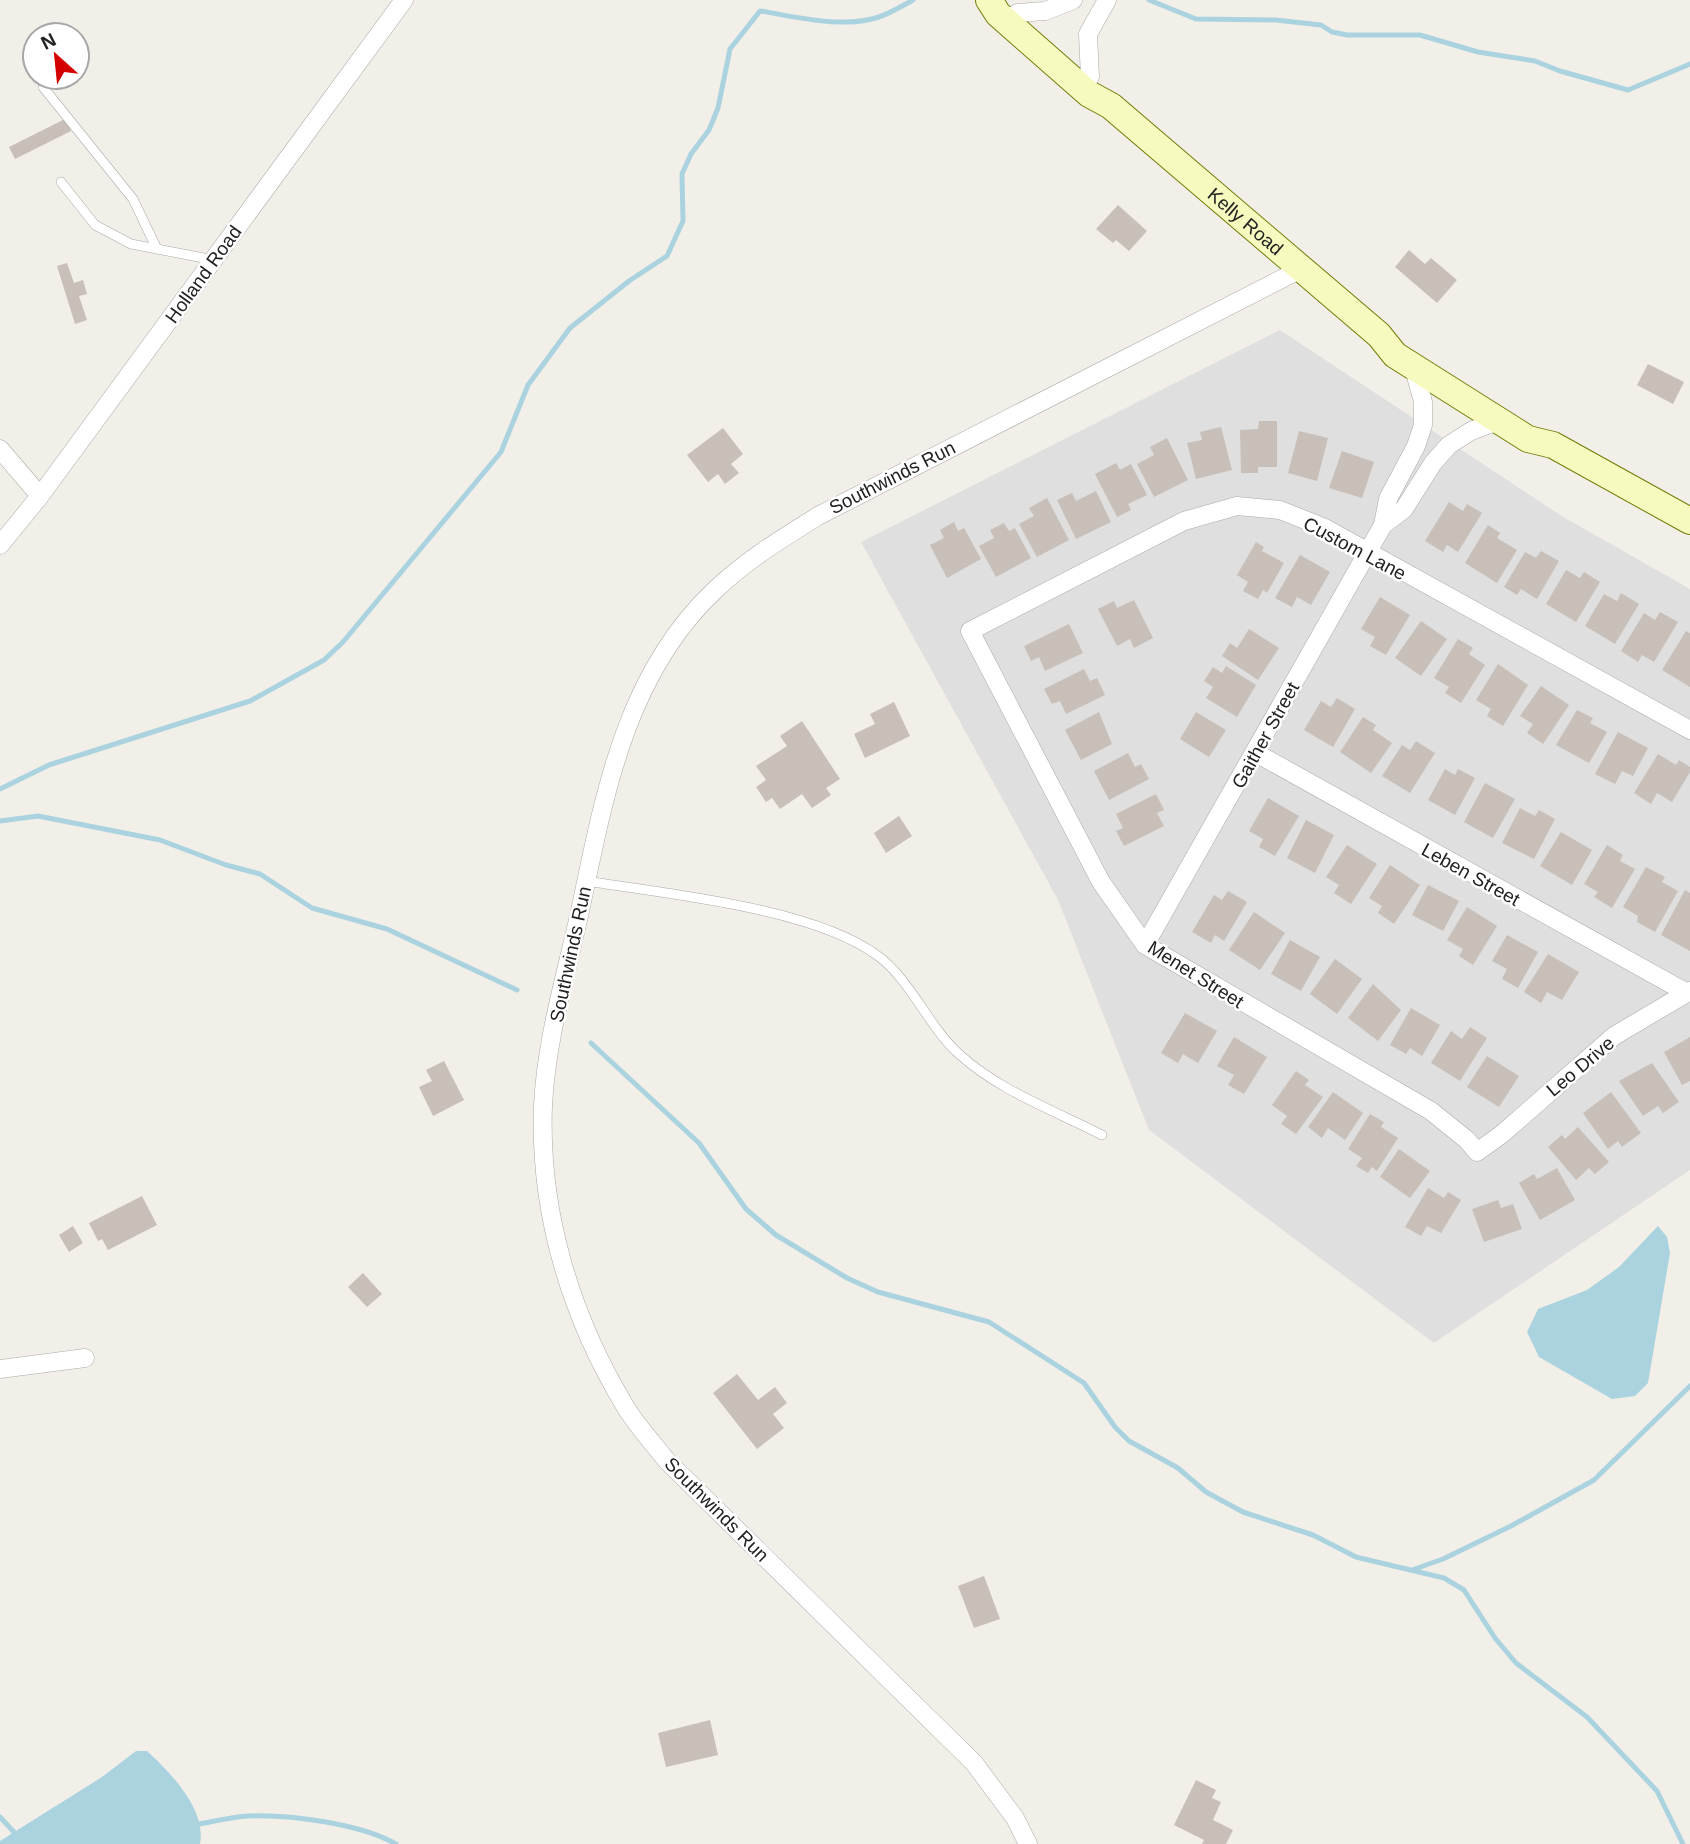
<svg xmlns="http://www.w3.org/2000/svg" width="1690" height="1844" font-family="Helvetica,sans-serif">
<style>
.residential{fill:#e0dfdf}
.water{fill:#aad3df}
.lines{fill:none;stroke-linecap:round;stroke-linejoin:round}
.stream{stroke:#aad3df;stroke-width:5}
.building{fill:#c7bfb8}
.lane-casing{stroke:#a9a9a9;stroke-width:10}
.street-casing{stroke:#a9a9a9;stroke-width:19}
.secondary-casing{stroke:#707d05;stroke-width:28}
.lane{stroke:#fff;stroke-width:9}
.street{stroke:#fff;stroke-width:18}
.secondary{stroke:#f7fabf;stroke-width:26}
.labels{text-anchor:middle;stroke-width:5;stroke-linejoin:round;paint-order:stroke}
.street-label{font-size:19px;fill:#222;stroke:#fff}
</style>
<rect width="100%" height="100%" fill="#f2efe9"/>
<path class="residential" d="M1280,330L1560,515L1690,589V1170L1434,1343L1149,1130L1058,900L861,542Z"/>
<path class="water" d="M1658,1226L1667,1237L1670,1253L1648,1383L1635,1396L1612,1399L1539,1357L1527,1332L1538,1309L1587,1290L1619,1267Z
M136,1751H147C170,1772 207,1810 200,1844H0V1841L102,1777Z"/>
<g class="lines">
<path class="stream" d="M1149,0L1196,19L1276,20L1321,25L1332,32L1347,35H1420L1478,52L1535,61L1560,71L1628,90L1690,64
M0,789L49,765L250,701L324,660L343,642L501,452L528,385L570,328L629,281L667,256L683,221L682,174L691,154L709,130L718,108L730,49L760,11C798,17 842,29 879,17C891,13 902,6 913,0
M0,821L38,816L160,840L226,865L260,874L312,908L387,929L517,990
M591,1043L699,1143L746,1209L776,1235L847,1278L878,1292L989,1322L1084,1383L1115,1427L1129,1441L1178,1468L1206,1492L1243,1512L1313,1535L1356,1557L1444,1578L1464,1590L1495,1638L1516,1663L1587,1717L1657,1791L1683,1844
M1412,1570L1443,1559L1511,1526L1594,1480L1690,1386
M0,1817L25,1844
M194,1825C212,1822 230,1817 248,1816C290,1814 361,1824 396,1844"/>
</g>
<path class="building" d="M65,119L71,131L15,159L9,147Z
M1118,205L1147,231L1129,251L1116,240L1113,243L1096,229Z
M1409,250L1425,264L1431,258L1457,280L1437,303L1395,267Z
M67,263L74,283L83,280L87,294L79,296L87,320L75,324L57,266Z
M1648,364L1684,382L1673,404L1637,385Z
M1259,421H1277V467H1258V473H1241L1240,430L1258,429Z
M1221,427L1232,470L1196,479L1187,443L1202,440L1200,432Z
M723,428L743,454L731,464L739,473L725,484L718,474L708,482L687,455Z
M1299,431L1328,438L1317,481L1288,473Z
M1167,438L1188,480L1154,497L1137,464L1154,455L1150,447Z
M1342,451L1374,462L1362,498L1329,488Z
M1116,463L1120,470L1131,464L1147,495L1128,504L1131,510L1117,517L1095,474Z
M1096,491L1111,522L1076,539L1057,500L1072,493L1076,501Z
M1047,498L1069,540L1037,557L1019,524L1034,516L1029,508Z
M1449,502L1463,511L1467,504L1482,513L1458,552L1447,545L1443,552L1425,541Z
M954,522L958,531L964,528L981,559L947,578L930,545L944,538L940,530Z
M1004,523L1009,531L1015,528L1031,558L996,577L979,546L994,538L990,530Z
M1488,525L1500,533L1497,538L1517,550L1497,583L1465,563Z
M1256,542L1264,547L1262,551L1284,563L1267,593L1263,590L1258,599L1243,591L1248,582L1237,575Z
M1541,551L1559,561L1537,599L1521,589L1517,595L1504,587L1525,552L1536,558Z
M1300,555L1330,572L1311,605L1297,597L1292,607L1275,598Z
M1566,570L1580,578L1584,572L1600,582L1576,622L1546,604Z
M1621,593L1639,604L1615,644L1585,626L1604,594L1617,601Z
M1380,597L1410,615L1386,655L1370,646L1375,637L1361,629Z
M1134,600L1153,638L1134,648L1130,639L1117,646L1098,609L1114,601L1117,608Z
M1660,612L1678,622L1654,662L1642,655L1638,662L1621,651L1644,613L1655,620Z
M1421,621L1447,639L1421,676L1395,658Z
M1069,624L1083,653L1045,671L1039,657L1031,661L1024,646Z
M1249,629L1279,648L1258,680L1222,656L1230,643L1237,648Z
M1686,631L1690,633V687L1662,670Z
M1458,639L1473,648L1469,654L1485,665L1461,703L1445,693L1449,687L1434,678Z
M1498,664L1528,685L1503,726L1487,716L1491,709L1476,700Z
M1226,666L1256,685L1237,717L1206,698L1213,687L1204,681L1213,667L1222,673Z
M1084,669L1090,681L1097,678L1105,695L1066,714L1060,701L1052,704L1044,689Z
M1541,686L1569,705L1543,744L1527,733L1533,724L1520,716Z
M1337,698L1355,709L1333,747L1304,730L1321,701L1331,707Z
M894,702L910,736L865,758L854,734L875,724L870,714Z
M1577,710L1593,718L1590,723L1607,732L1589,763L1556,745Z
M1099,712L1112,744L1081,760L1065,730Z
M1196,712L1226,730L1209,757L1180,739Z
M1363,717L1376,725L1373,730L1392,743L1371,773L1340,752Z
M802,721L840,779L826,788L831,795L812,808L802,794L780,809L772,798L766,802L756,787L766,780L756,766L787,746L780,736Z
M1618,732L1648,748L1633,776L1622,771L1615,784L1595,774Z
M1416,741L1435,753L1410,793L1382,776L1402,745L1410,750Z
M1128,753L1135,767L1141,764L1149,779L1109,800L1094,771Z
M1658,754L1676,765L1679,760L1690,767V772L1672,802L1657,793L1651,804L1634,793Z
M1445,769L1455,775L1458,769L1475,778L1455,815L1428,800Z
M1485,783L1515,799L1493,838L1464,822Z
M1156,794L1164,810L1157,813L1164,826L1124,846L1116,831L1123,828L1116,814Z
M1268,798L1299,816L1275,856L1259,847L1263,839L1249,831Z
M1520,808L1535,816L1539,810L1555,819L1534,859L1502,843Z
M899,816L912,836L886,853L874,833Z
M1306,820L1334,835L1315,873L1287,858Z
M1561,832L1592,850L1572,885L1540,866Z
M1347,845L1377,864L1351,904L1334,893L1339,885L1326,877Z
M1607,845L1623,855L1620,861L1635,869L1612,908L1594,897L1598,892L1584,884Z
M1390,865L1420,885L1394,924L1378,913L1382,906L1369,898Z
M1646,867L1665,877L1662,882L1678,891L1655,932L1637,922L1638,916L1623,907Z
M1428,885L1459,901L1443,931L1412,915Z
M1685,890L1690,893V951L1661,935Z
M1228,891L1247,902L1224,941L1215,935L1211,943L1192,932L1214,895L1222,900Z
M1467,907L1497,926L1473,965L1459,956L1463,949L1447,940Z
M1254,912L1285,933L1260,970L1229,950Z
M1507,935L1538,952L1518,988L1502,979L1507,969L1492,961Z
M1290,940L1320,957L1301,991L1271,974Z
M1548,954L1579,972L1562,1000L1547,992L1541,1003L1524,992Z
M1335,959L1362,979L1337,1014L1310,994Z
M1373,984L1401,1010L1378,1041L1348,1018Z
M1411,1008L1440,1025L1422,1056L1410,1048L1406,1054L1390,1045Z
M1185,1013L1217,1031L1198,1063L1183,1054L1178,1063L1161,1053Z
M1470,1027L1487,1038L1460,1081L1431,1063L1451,1031L1462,1039Z
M1234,1037L1267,1057L1244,1094L1228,1085L1234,1075L1217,1066Z
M1690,1037V1081L1682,1085L1664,1052Z
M1487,1056L1519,1076L1499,1107L1467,1087Z
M444,1061L464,1100L433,1116L419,1087L432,1081L426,1070Z
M1652,1063L1679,1102L1663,1113L1658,1106L1643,1116L1619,1081Z
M1296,1071L1309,1080L1305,1085L1323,1097L1296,1134L1281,1124L1287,1116L1272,1105Z
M1333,1092L1363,1113L1345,1140L1328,1128L1322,1138L1308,1127Z
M1611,1092L1641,1133L1622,1147L1618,1141L1608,1149L1583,1113Z
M1370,1114L1384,1122L1381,1127L1398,1138L1377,1171L1372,1167L1368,1173L1356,1166L1362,1158L1348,1149Z
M1578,1127L1609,1162L1595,1174L1589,1168L1576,1180L1548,1147L1562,1135L1565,1139Z
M1399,1149L1430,1171L1410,1198L1380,1177Z
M1557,1168L1575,1200L1540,1220L1519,1183L1534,1174L1537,1179Z
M1428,1188L1444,1198L1448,1192L1461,1200L1441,1233L1427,1226L1421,1236L1405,1227Z
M142,1196L157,1225L108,1250L102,1239L98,1241L89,1223Z
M1498,1200L1501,1208L1513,1204L1522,1229L1484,1242L1472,1209Z
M73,1226L83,1243L69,1252L59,1235Z
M363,1273L382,1294L367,1307L348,1287Z
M737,1374L758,1400L775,1387L787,1403L773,1414L784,1428L757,1449L713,1393Z
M984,1576L1000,1619L974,1628L958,1586Z
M710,1720L718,1755L666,1767L658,1733Z
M1196,1780L1216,1790L1212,1798L1221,1802L1213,1820L1233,1830L1226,1844H1202L1204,1840L1174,1825Z"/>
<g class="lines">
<g class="lane-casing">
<path id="lane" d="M43,87L133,199L156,247
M61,182L95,225L131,244L214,260
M586,881C667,894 814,908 878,956C910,979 928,1026 959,1054C998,1090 1055,1111 1102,1135"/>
</g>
<g class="street-casing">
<path id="street" d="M1017,13L1045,11L1073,0
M1090,77L1088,34L1107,0
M0,449L40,496
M1383,525L1404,509L1433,463L1449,445L1471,431L1498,421
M0,545L40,496L404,0
M1690,730L1325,528L1280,510L1237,506L1184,521L970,631L1101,882L1145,945L1431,1111L1467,1140L1477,1152L1502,1134L1614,1036L1690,991
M1256,753L1687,993
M1145,945L1383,525L1388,499L1416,446L1423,425V402L1414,369
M0,1369L85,1358
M1028,1844L1015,1818L974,1763L667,1461C653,1443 636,1425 625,1406C570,1315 539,1211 543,1106C546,1040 566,975 580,911C604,797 625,675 714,591C745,561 781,539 818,516L1301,269"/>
</g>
<g class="secondary-casing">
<g id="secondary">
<path id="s1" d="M989,0L998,14L1089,94L1111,106L1379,335L1395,355L1528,439L1553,445L1690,521"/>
</g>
</g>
<use href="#lane" class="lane"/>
<use href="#street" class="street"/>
<use href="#secondary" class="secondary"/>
</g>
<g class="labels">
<g class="street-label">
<text dy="7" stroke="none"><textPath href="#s1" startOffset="340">Kelly Road</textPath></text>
<text transform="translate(203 274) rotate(-54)" y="7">Holland Road</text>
<text transform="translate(892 477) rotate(-27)" y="7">Southwinds Run</text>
<text transform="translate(1355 548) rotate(28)" y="7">Custom Lane</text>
<text transform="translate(1265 735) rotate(-61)" y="7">Gaither Street</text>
<text transform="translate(1471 874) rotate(29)" y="7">Leben Street</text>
<text transform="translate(570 954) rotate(-78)" y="7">Southwinds Run</text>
<text transform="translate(1196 974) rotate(32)" y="7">Menet Street</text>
<text transform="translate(1580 1066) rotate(-40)" y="7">Leo Drive</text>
<text transform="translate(717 1509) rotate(45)" y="7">Southwinds Run</text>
</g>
</g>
<g transform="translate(56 56) rotate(333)"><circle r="33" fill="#ffffff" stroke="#a7a7a7" stroke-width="2"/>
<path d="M0-5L12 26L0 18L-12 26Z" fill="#d40000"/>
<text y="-10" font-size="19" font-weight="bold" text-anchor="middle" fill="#222222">N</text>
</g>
</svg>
